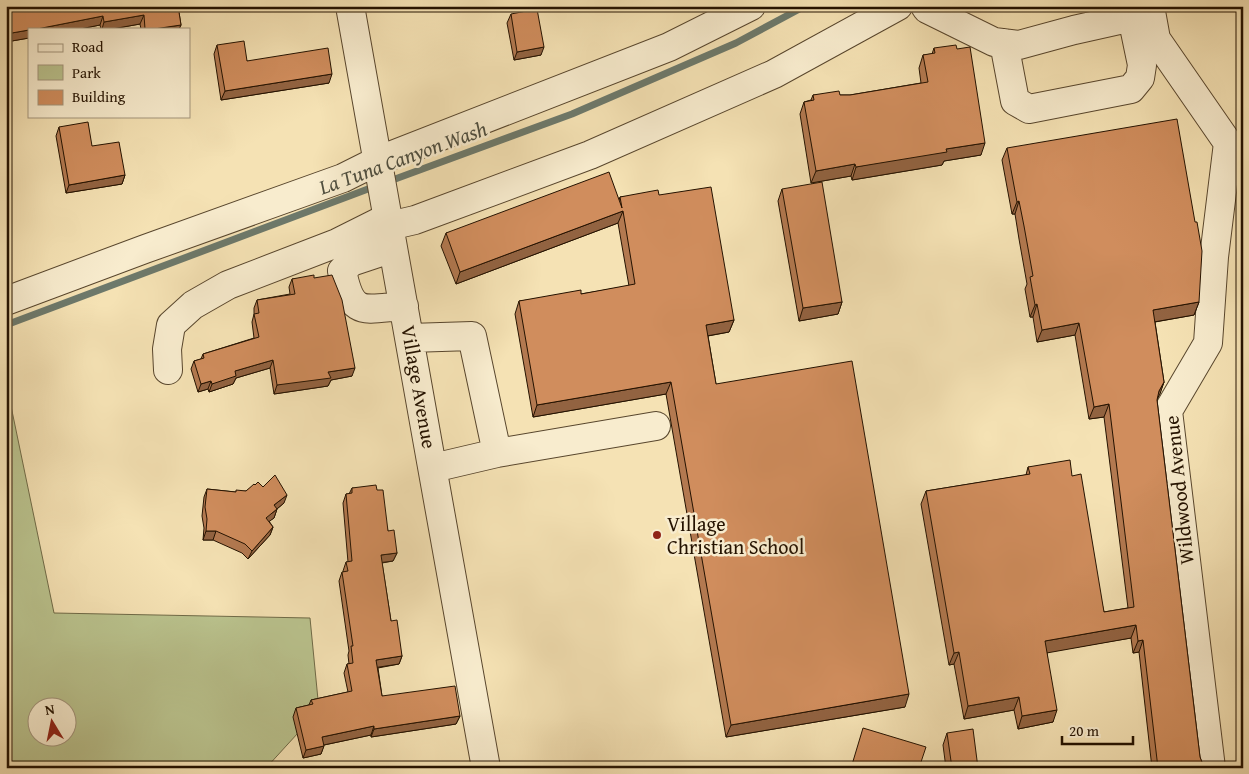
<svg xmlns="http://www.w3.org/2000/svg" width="1249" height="774" font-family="'Gentium Book Plus',serif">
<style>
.green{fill:#bac38e;stroke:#6f6a47;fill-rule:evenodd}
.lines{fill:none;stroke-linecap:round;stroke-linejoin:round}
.stream{stroke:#6d796b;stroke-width:7}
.minor-casing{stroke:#58462d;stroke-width:30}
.minor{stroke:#f8ecce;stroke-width:28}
.wall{fill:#b37950;stroke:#241200}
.shaded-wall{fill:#926341;stroke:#241200}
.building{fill:#d08d5d;stroke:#241200}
.poi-dot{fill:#8f2418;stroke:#f8ecce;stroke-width:2}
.labels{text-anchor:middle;stroke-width:5;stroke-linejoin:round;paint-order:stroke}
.street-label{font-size:20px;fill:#241200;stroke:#f8ecce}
.poi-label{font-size:20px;fill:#241200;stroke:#f8ecce;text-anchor:start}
.water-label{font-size:21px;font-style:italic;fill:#4e4e3f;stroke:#f8ecce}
</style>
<rect width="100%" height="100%" fill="#f5e2b4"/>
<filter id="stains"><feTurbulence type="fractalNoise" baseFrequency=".004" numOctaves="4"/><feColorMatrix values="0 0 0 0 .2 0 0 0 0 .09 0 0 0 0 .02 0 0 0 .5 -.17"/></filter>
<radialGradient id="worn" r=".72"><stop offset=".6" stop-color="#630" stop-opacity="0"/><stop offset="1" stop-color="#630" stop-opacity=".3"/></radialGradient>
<path class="green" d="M6,382L54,613L310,618L319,710L266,768H6ZM38,706H68V736H38Z"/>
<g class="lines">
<path class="stream" d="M387,182L572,114L736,43L805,6
M6,325L376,186"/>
<g class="minor-casing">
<path id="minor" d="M350,6C394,260 441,514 486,768
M925,6L927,9L994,42L1019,45L1074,30L1150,13
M1150,6L1156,39L1228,143L1214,257L1208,343L1168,411L1211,768
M1004,43L1015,101L1029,109L1131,89L1140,78L1142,65L1132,17
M389,226L415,220L590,155L774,74L898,6
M393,248L351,262L342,271C352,318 363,309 404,306
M6,301L145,249L343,178L377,161L669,47L751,6
M410,338L472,336L497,453L433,468
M168,370L167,349L171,325L193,305L228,285L337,243L387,218
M497,453L656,426"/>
</g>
<use href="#minor" class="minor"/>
</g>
<path class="wall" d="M6,6H178L181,25L179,29H141L140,24L112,29H101L100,25L80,29H29V38L6,42Z
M511,14L541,55L514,60L507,23Z
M217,45L247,61L329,83L221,100L214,54Z
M934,48L981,155L944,161L942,165L852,180L851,176L811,183L800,114L804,102L811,100L813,95H850L921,83L919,68L923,55L932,54Z
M59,127L92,146L125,175L122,184L66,193L56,136Z
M1007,148L1199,302L1194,315L1155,322L1164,382L1157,400L1200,757L1203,765L1206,768H1152L1139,652L1133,653L1131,638L1047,652L1053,722L1018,729L1014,710L964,719L954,664L949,665L921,504L926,491L1026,475L1028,467L1072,476L1104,612L1128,608L1104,417L1089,419L1075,335L1037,342L1033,317H1030L1025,289L1027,284L1019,239L1015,214H1012L1002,160Z
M782,189L842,302L838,314L799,321L778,201Z
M659,195L734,320L729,332L708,336L716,384L905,707L726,737L666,394L533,417L515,314L519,301L581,294L629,286L618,223L456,284L441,246L446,233L619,200L620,197Z
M314,278L352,376L331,380L328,386L274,394L270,368L236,378L233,384L209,392L208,389L198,392L191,369L194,361L201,359L203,354L254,338L252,322L254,314V308L257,300L290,294L289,287L292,279Z
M255,485L263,487L284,503L277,509L274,518L269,521L273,527L270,535L248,559L242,553L213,540H203L204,528L202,516L204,497L207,489L235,492L246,491Z
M352,488L377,490L388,531L397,553L393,561L382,563L391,621L402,656L399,664L378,668L382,696L460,716L456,724L371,737V735L324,745L321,754L303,758L293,717L296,708L309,705L311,700L348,692L344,673L347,664H349L348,655L349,651L339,581L342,572H344L343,571L346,562H348L343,503L346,494H349Z
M947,733L978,768H946L943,745Z"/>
<path class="shaded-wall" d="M144,15L140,24L112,29H102L104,22Z
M103,16L100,25L80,29H37Z
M181,25L179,29H154Z
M29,30V38L6,42V34Z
M544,47L541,55L514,60L517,52Z
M332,74L329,83L221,100L225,91Z
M985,143L981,155L944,161L942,165L852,180L856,167L946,149Z
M855,164L851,176L811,183L816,171Z
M125,175L122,184L66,193L69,185Z
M1019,201L1015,214H1012L1017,202Z
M623,211L618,223L456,284L460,272Z
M842,302L838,314L799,321L803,308Z
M1199,302L1194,315L1148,323L1153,310Z
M1037,304L1033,317H1030L1035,305Z
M734,320L729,332L701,337L706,325Z
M1079,323L1075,335L1037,342L1042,330Z
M273,360L270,368L236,378L233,384L209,392L212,384L235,371Z
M355,368L352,376L331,380L328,386L274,394L277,385L328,372Z
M211,381L208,389L198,392L201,384Z
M671,382L666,394L533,417L537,405Z
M1164,382L1160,394L1154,404L1159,391Z
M1109,404L1104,417L1089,419L1094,407Z
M287,495L284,503L272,513L277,509L274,518L263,526L266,518L274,505Z
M273,527L270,535L248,559L252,551Z
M206,531H216L213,540H203Z
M397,553L393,561L378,563L381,555Z
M1136,625L1131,638L1041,654L1045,641Z
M1143,640L1139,652L1133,653L1138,641Z
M959,652L954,664L949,665L954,653Z
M402,656L399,664L373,668L376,660Z
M909,694L905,707L726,737L731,725Z
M1019,697L1014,710L964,719L968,706Z
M1057,710L1053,722L1018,729L1022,716Z
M460,716L456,724L371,737L374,729Z
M374,726L371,735L319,746L322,737Z
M324,746L321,754L303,758L306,750Z"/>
<path class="building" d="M6,6H178L181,25L154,29H145L144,15L104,22L103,16L37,29H29V30L6,34Z
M537,9L544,47L517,52L511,14Z
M244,41L247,61L328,48L332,74L225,91L217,45Z
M956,45L957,49L970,47L985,143L946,149L947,152L856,167L855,164L816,171L804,102L814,100L813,95L839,91L840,95H850L928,82L923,55L935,53L934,48Z
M1177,119L1195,222H1197L1202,251L1199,302L1153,310L1164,382L1159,391L1157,400L1200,757L1203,765L1206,768H1158L1143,640L1138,641L1136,625L1045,641L1057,710L1022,716L1019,697L968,706L959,652L954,653L926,491L1030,474L1028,467L1070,460L1072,476L1081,474L1104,612L1134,607L1109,404L1094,407L1079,323L1042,330L1037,304L1035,305L1030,277L1033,276L1024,226L1019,201L1017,202L1007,148Z
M88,122L92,146L119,142L125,175L69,185L59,127Z
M609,172L622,208L620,197L658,190L659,195L711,187L734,320L706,325L716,384L852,361L909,694L731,725L671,382L537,405L519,301L581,290V294L635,284L623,211L460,272L446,233Z
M822,182L842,302L803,308L782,189Z
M314,275V278L332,275L342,300L355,368L328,372L331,378L277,385L273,360L235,371L236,376L212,384L211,381L201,384L194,361L204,358L203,354L259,337L254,314L259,313L257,300L295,294L292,279Z
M275,475L287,495L274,505L277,509L266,518L273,527L252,551L245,544L216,531H206L207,519L205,507L207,489L236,492V490L246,491L254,484L255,485L258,482L263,487Z
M376,485L377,490H383L388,531L394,530L397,553L381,555L391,621L397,620L402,656L376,660L382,696L455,686L460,716L374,729V726L322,737L324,746L306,750L296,708L313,704L311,700L352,691L347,664L353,663L351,646H353L342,572L348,571L346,562L352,561L346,494L352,493V488Z
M863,728L926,747L919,768H851Z
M973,729L978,768H952L947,733Z
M1243,763V768H1236Z"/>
<circle class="poi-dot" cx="657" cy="535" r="5"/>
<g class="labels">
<g class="street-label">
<text transform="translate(419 387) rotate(80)" y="7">Village Avenue</text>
<text transform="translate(1179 490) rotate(-96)" y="7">Wildwood Avenue</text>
</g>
<g class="poi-label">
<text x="667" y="531">Village<tspan x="667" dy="23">Christian School</tspan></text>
</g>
<g class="water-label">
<text transform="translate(403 158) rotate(-20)" y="7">La Tuna Canyon Wash</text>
</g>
</g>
<rect width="1249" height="774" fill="none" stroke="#f5e2b4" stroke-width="25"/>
<rect x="8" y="8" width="1234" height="759" fill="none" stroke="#241200" stroke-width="2.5"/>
<rect x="12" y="12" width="1224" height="749" fill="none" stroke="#241200"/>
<rect x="28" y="28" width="162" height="90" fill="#f8ecce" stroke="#a3957c"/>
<rect x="38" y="44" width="25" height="8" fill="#f8ecce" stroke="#a3957c"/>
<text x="72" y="52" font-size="15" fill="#241200">Road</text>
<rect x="38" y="65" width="25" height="15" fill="#bac38e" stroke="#a3957c"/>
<text x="72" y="78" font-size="15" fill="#241200">Park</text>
<rect x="38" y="90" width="25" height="15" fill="#d08d5d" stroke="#a3957c"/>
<text x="72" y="102" font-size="15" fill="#241200">Building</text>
<g transform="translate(52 722) rotate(350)"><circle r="24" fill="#f8ecce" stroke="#a3957c"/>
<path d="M0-4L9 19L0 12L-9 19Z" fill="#8f2418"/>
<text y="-8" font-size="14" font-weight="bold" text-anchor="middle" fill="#241200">N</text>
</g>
<path d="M1062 736v8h71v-8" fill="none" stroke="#241200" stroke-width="2.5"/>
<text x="1069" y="736" font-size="15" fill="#241200" stroke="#f8ecce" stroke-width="4" paint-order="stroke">20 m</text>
<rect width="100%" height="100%" filter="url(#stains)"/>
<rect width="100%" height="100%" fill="url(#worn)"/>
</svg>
